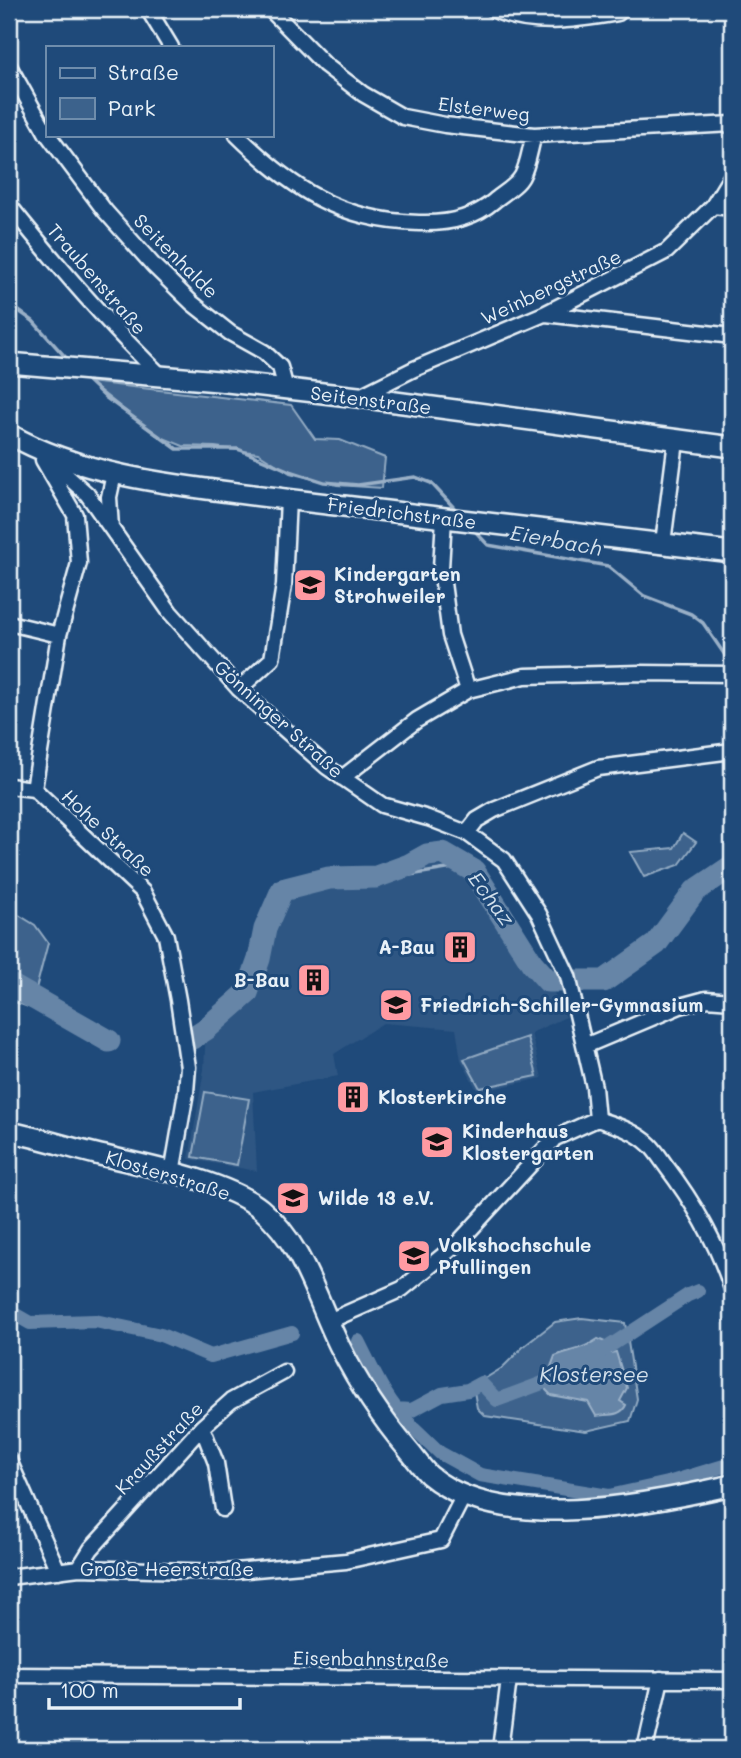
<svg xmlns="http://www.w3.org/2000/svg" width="741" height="1758" font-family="Mali,sans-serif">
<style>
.built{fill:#2e5683}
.green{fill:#3c628c;stroke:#92aac2;stroke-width:2}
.water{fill:#6685a7;stroke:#9ab0c7;stroke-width:2}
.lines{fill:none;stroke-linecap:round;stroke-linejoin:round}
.stream{stroke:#9ab0c7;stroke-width:3.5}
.canal{stroke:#6685a7;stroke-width:14}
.river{stroke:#6685a7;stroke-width:23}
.minor-casing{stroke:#e8f1f8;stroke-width:19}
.secondary-casing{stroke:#e8f1f8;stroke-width:24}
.minor{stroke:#1f4a7a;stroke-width:14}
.secondary{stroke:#1f4a7a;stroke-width:19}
.labels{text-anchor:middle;stroke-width:6;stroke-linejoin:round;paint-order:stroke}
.street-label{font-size:19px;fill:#e8f1f8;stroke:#1f4a7a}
.poi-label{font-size:19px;font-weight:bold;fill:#e8f1f8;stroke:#1f4a7a;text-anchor:start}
.water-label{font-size:21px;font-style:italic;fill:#d4e1ec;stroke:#1f4a7a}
</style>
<rect width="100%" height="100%" fill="#1f4a7a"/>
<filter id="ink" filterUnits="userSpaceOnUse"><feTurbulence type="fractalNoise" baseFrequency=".0143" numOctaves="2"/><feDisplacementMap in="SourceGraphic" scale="14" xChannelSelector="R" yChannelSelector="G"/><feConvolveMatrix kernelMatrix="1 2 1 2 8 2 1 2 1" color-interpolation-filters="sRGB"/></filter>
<g filter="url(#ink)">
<path class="built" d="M443,853L474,871L532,963L548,981L566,1017L531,1033L542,1078L478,1092L461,1060L456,1029L383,1023L334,1054L338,1076L253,1092L257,1171L189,1159L204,1069L206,1029L247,993L259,959L265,929L282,890L329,878L376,877L409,865L427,855Z"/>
<path class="green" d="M89,382L291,405L315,439L340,440L385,458L382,488L337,485L290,473L258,453L215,447L183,446L156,435Z
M683,833L696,842L679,865L644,877L630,852L674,848Z
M9,909L35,925L48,943L31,1008L9,1000Z
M527,1037L537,1076L480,1088L464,1059Z
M205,1092L249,1099L237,1165L193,1157Z
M582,1318L625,1323L637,1399L630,1421L586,1431L485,1416L477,1408L473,1386L502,1368L523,1347L555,1322Z"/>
<path class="water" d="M598,1339L605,1342L611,1353L616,1352L627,1388L620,1401L626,1405C621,1417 607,1414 596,1416L588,1402L551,1395L546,1390V1380L555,1356C571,1350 584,1349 598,1339Z"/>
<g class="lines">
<path class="stream" d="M9,304L33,321L68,360
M85,378L105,397L177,449H238L290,471L324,482L358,485L415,477L431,483L459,513
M473,529L488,545L608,566L644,596L691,614L703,623L729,661L732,662
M398,869L410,875L465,866"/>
<path class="canal" d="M9,1311L30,1323L95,1321L161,1335L211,1356L292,1333
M358,1341C373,1370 385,1400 409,1423
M593,1357L688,1295L698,1291
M395,1409L412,1410L442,1394L468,1390L481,1383L497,1400L564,1375
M414,1428L440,1453L480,1475L609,1496L668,1483L724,1466"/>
<path class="river" d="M9,984L109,1041
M192,1038L206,1029L247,993L259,959L265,929L282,890L329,878L376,877L409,865L427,855L443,853L474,871L532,963L548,981H604L656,944L695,891L732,866"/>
<g class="minor-casing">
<path id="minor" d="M148,9L171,47
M270,9L325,65L363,94L403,117L445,125L534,135L732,124
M492,9C531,28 577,20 618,13L622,9
M9,66L47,134
M48,135L105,211L154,266L192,303L230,333L264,352L280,367L286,389
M237,135C292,189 340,221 419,223C447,224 473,219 494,201C502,194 517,186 522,176C528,165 530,148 534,135
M9,205C56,264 106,322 160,375
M713,206L732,208
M546,314L732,336
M358,397L414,369L544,314L667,251L713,206L732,175
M40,452L87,494L170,612L239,689L327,767L382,805L428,818L467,833L504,860L539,914L568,976L594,1087L597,1119
M43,460L75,515L79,563L59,635L34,789L143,892L166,936L178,1000L188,1067L186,1092L172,1173
M444,518L441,568L450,635L468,690
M111,528L109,497L114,474
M663,543L676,441
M9,623L59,635
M239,689L272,659L284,585L288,499
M342,778L417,720L468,690L525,676L641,673L732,674
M9,786L34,789
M467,833L477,820L494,810L598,768L732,751
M585,1046L680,1006L706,999L732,1001
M329,1321L402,1289L457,1244L555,1138L597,1119C615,1125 636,1131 650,1145C656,1151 661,1159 666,1166C694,1203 718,1245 732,1289
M202,1427L216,1463L223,1509
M9,1460L58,1571
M79,1568L91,1549L202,1427L231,1401L284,1372
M9,1577L79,1568L224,1572L346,1561L441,1540L464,1495
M9,1675L732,1680
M500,1749L509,1679
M645,1749L661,1679"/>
</g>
<g class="secondary-casing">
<path id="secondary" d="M9,363L218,381L358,397L732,447
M9,434C89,480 194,487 285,499C434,518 583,533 732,552
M9,1132C38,1137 67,1147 96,1154C142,1165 225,1180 261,1209C303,1244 316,1298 339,1345C358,1383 381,1418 409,1451C415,1458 422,1468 429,1475C501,1535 649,1504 732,1485"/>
</g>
<use href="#minor" class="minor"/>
<use href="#secondary" class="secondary"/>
</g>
</g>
<defs>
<g id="school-square" transform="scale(1.75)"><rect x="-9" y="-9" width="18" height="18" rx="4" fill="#ff9aa2" stroke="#1f4a7a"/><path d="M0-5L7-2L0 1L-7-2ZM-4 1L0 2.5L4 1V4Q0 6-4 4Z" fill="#111"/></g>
<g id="building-square" transform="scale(1.75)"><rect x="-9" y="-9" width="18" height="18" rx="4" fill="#ff9aa2" stroke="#1f4a7a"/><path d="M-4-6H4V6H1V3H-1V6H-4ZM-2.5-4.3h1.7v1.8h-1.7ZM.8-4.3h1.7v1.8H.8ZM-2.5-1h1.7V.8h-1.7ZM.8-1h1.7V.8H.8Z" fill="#111"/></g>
<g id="university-square" transform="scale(1.75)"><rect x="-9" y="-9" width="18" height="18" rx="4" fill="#ff9aa2" stroke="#1f4a7a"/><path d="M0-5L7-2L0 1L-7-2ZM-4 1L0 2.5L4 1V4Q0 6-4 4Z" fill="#111"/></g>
</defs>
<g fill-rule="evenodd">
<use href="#school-square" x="310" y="585"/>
<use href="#building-square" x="460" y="947"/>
<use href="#building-square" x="314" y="980"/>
<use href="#school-square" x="396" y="1005"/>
<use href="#building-square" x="353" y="1097"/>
<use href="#school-square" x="437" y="1142"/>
<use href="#school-square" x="293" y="1198"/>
<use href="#university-square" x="414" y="1256"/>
</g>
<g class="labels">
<g class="street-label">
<text transform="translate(484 109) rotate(7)" y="7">Elsterweg</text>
<text transform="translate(176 256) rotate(45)" y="7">Seitenhalde</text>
<text transform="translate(97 279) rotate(49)" y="7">Traubenstraße</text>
<text transform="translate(551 287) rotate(-25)" y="7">Weinbergstraße</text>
<text transform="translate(371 400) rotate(7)" y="7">Seitenstraße</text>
<text transform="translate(402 513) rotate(7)" y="7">Friedrichstraße</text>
<text transform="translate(279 719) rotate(42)" y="7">Gönninger Straße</text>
<text transform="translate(108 833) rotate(43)" y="7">Hohe Straße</text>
<text transform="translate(168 1175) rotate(17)" y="7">Klosterstraße</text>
<text transform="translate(159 1448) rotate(-47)" y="7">Kraußstraße</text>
<text x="167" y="1576">Große Heerstraße</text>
<text transform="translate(371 1659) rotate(1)" y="7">Eisenbahnstraße</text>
</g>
<g class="poi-label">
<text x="334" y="581">Kindergarten<tspan x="334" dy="22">Strohweiler</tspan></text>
<text x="435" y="954" text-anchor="end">A-Bau</text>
<text x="290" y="987" text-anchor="end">B-Bau</text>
<text x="420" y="1012">Friedrich-Schiller-Gymnasium</text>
<text x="378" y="1104">Klosterkirche</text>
<text x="462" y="1138">Kinderhaus<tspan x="462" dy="22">Klostergarten</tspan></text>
<text x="318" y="1205">Wilde 13 e.V.</text>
<text x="438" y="1252">Volkshochschule<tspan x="438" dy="22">Pfullingen</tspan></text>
</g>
<g class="water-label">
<text transform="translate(556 541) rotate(10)" y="7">Eierbach</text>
<text transform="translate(491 899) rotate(53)" y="7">Echaz</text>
<text x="594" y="1382">Klostersee</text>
</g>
</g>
<rect width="741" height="1758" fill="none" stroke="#1f4a7a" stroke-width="35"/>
<rect x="18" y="18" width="706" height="1723" fill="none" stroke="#e8f1f8" stroke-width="2.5" filter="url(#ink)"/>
<rect x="46" y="46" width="228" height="91" fill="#1f4a7a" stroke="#6f8dac" stroke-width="2"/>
<rect x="60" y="68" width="35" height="10" fill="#1f4a7a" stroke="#6f8dac" stroke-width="2"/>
<text x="108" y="80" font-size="21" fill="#e8f1f8">Straße</text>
<rect x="60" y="98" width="35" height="21" fill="#3c628c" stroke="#6f8dac" stroke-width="2"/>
<text x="108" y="116" font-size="21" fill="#e8f1f8">Park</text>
<path d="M49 1698v10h191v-10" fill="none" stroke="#e8f1f8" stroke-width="3.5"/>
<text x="60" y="1698" font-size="21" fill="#e8f1f8" stroke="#1f4a7a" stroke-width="5" paint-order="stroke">100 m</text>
</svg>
